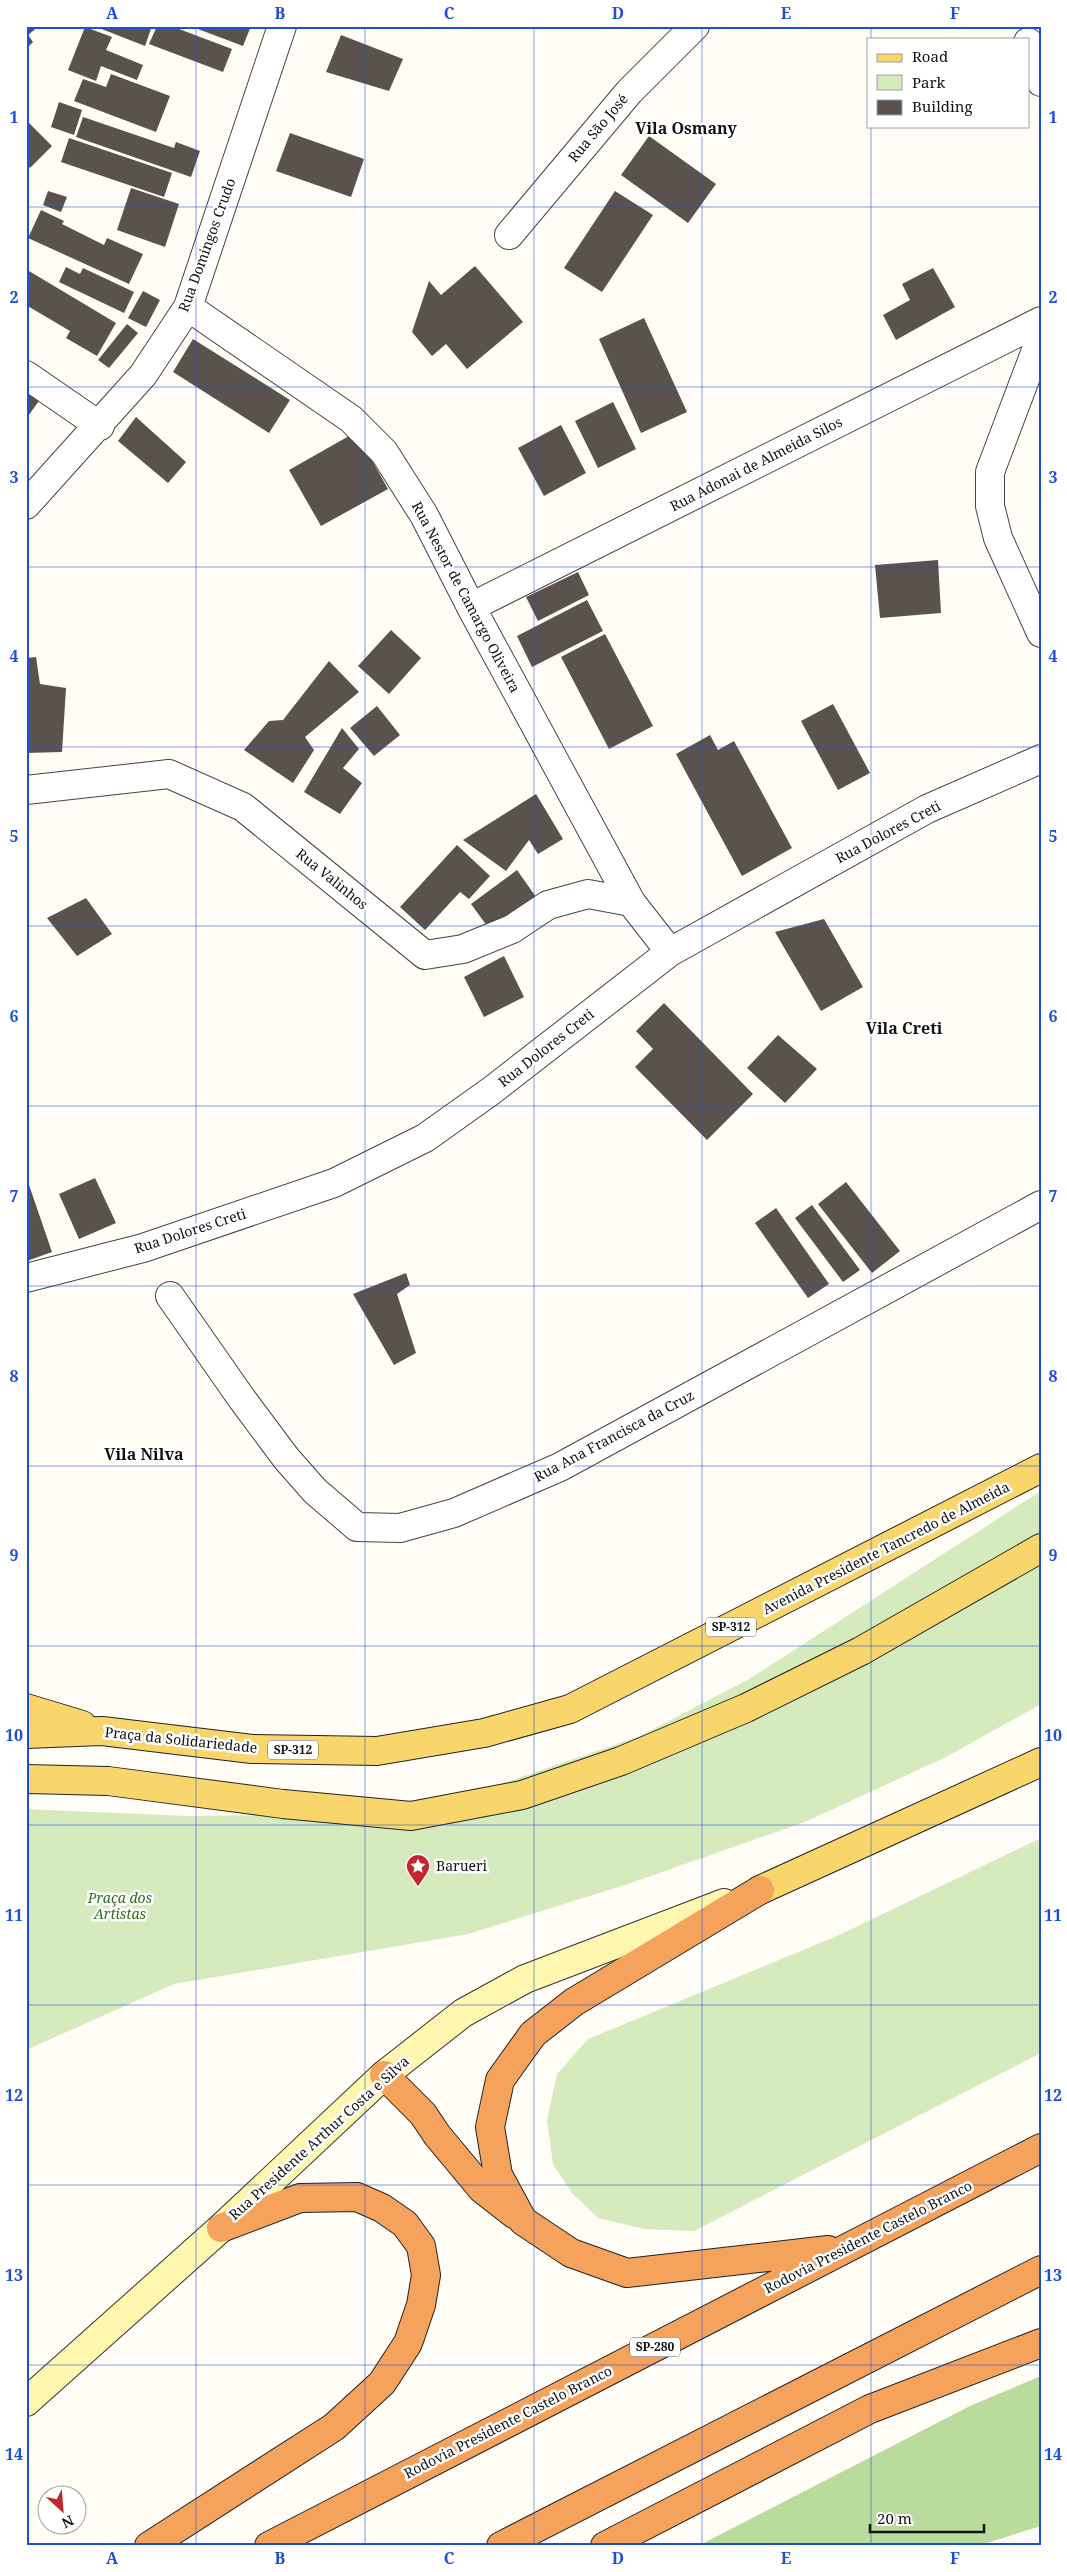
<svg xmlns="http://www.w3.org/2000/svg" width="1067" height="2572" font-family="'Noto Serif',serif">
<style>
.green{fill:#d5ebbd}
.forest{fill:#b9dc9c}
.building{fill:#5a524d}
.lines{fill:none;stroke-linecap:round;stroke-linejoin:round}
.minor-casing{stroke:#444;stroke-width:30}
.secondary-casing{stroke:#333;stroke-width:30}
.primary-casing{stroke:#222;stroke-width:30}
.motorway-casing{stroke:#222;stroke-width:30}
.minor{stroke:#fff;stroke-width:28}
.secondary{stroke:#fff6b0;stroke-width:28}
.primary{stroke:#f9d66b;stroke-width:28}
.motorway{stroke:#f5a25d;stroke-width:28}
.grid{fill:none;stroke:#1d4ed8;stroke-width:1;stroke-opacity:0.55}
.labels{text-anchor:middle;stroke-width:5;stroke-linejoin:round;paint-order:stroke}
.shield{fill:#fff;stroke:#585858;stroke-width:1}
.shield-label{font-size:12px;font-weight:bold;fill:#111}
.street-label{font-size:14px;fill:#111;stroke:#fff}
.poi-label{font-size:14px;fill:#111;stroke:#fff;text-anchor:start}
.park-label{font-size:14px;font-style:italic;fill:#2f6b1f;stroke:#fff}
.quarter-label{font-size:16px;font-weight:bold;fill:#111;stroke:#fff}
.neatline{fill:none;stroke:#1d4ed8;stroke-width:2}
.grid-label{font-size:16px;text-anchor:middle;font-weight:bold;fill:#1d4ed8}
</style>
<rect width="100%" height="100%" fill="#fffdf5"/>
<path class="green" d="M1041,1491V1704L946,1757L805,1822L628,1884L468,1934L174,1984L26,2050V1809L187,1816L350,1814L498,1785L640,1736L749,1679Z
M1041,1838V2053L694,2231L644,2229L598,2218L572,2193L553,2164L547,2120L557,2074L588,2039L837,1936Z"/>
<path class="forest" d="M1041,2376V2526L977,2546H698L970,2406Z"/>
<path class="building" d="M26,26H39L28,35L33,42L26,49Z
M94,26H152L145,46Z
M157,26H171L232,49L223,72L149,44Z
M190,26H251L243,46Z
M85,27L112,37L106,50L143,65L137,80L101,66L96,81L68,70Z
M341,35L403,59L389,91L326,72Z
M111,74L170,96L156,132L74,101L83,79L106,87Z
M59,102L82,110L74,135L51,127Z
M83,117L174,148L176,142L200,151L191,177L76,137Z
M26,120L52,146L30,168L26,164Z
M290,133L364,159L351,197L276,171Z
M649,136L716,184L688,223L621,175Z
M69,138L172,173L164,197L61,162Z
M131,188L179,204L165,247L117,230Z
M48,191L67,197L61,212L43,205Z
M615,191L653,215L602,292L564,268Z
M41,210L64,221L62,224L104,245L107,238L143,254L129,284L28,238Z
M475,266L523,322L467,369L446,344L432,356L412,332L429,281L441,295Z
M66,267L80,274L83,268L134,292L124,313L59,282Z
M933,268L955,307L896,340L883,315L910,300L902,284Z
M29,271L116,323L97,356L66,338L70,331L26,305V276Z
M143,291L160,300L146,327L128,318Z
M644,318L687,412L641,433L599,339Z
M127,324L138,333L109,368L98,360Z
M193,339L290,400L269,433L173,372Z
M26,388L41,398L26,419Z
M613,402L636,449L598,468L575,421Z
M136,417L186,462L168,483L118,441Z
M561,425L586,473L544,496L518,448Z
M356,432L388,489L321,526L289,470Z
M938,560L941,613L880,618L875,565Z
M578,572L589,595L538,621L526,597Z
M587,600L603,631L532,667L517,636Z
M391,630L421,658L389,694L358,666Z
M605,634L653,726L609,749L561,657Z
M36,657L40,684L66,688L62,752L26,753V658Z
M329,661L359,692L305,737L314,750L293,783L244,750L269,721L283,720Z
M833,704L870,773L838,790L801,721Z
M377,706L400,735L374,756L350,728Z
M342,728L359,749L343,768L362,783L340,814L304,792Z
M710,735L718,750L734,741L792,848L742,876L676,754Z
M536,794L563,839L538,854L529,840L506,871L463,840Z
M457,845L490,876L469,899L460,892L425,930L400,907Z
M517,870L536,897L490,930L471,904Z
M86,898L112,934L77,956L47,918Z
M824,919L863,987L821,1011L775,932Z
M504,956L524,997L484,1017L464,977Z
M664,1003L753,1094L707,1140L635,1067L653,1049L636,1031Z
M778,1035L817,1069L785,1103L747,1068Z
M95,1178L116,1223L79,1239L59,1194Z
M846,1182L900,1251L872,1273L818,1204Z
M26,1185H29L52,1252L27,1261Z
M812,1205L860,1270L843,1282L795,1218Z
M776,1208L829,1284L808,1298L755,1223Z
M406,1273L410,1285L397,1294L416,1353L394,1365L353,1294Z"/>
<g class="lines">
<g class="minor-casing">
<path id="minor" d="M1028,42L1041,82
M509,235L629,92L695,26
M188,307L351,419L384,452L424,515L471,607L631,902L670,952
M1041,337L990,472V506L998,538L1041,633
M26,375L100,426
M26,505L143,375L188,307L282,26
M471,607L1041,321
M26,790L169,774L243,807L425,955L463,949L512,929L548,905L588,894L631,902
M26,1278L143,1248L334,1183L425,1138L491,1091L670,952L927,809L1041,759
M170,1296L242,1399L286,1458L315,1491L357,1527L400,1528L454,1513L560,1467L1041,1205"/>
</g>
<g class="secondary-casing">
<path id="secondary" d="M26,2402L221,2228L384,2075L463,2013L525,1979L724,1903"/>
</g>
<g class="primary-casing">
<path id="primary" d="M26,1708L82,1725
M26,1734L102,1731L252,1749L377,1751L484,1733L570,1709L1041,1468
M26,1779L108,1781L283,1804L411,1816L522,1795L621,1761L746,1708L861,1651L1041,1548
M760,1890L1041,1762"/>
</g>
<g class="motorway-casing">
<path id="motorway" d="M760,1890L574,2002L533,2034L500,2080L490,2127L498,2175L523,2221L571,2253L627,2273L828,2250
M384,2075L423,2114L437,2135L482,2189L514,2214
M149,2546L334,2427L382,2383L408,2343L421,2305L426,2275L421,2246L405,2224L382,2208L357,2197L300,2198L221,2228
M269,2546L1041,2148
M501,2546L1041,2270
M605,2546L870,2409L1041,2343"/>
</g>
<use href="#minor" class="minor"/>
<use href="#secondary" class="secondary"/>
<use href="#primary" class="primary"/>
<use href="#motorway" class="motorway"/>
</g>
<path class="grid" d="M196,26V2546M365,26V2546M534,26V2546M702,26V2546M871,26V39M871,126V2546M26,207H1041M26,387H1041M26,567H1041M26,747H1041M26,926H1041M26,1106H1041M26,1286H1041M26,1466H1041M26,1646H1041M26,1825H1041M26,2005H1041M26,2185H1041M26,2365H1041"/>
<defs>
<g id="sight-pin" transform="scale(1.25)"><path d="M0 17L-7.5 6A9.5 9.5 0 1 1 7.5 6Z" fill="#c4262e" stroke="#fff"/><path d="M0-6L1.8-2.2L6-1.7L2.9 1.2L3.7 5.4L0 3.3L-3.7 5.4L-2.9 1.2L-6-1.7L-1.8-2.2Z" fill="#fff"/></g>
</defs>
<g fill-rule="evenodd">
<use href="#sight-pin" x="418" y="1866"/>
</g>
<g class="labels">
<g class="shield">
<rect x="706" y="1617.5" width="50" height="19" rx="4"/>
<rect x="268" y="1740.5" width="50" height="19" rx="4"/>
<rect x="630" y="2337.5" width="50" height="19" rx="4"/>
</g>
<g class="shield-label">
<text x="731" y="1631">SP-312</text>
<text x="293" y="1754">SP-312</text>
<text x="655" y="2351">SP-280</text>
</g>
<g class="street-label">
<text transform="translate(598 128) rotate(-50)" y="5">Rua São José</text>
<text transform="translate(207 245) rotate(-70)" y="5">Rua Domingos Crudo</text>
<text transform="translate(756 464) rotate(-27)" y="5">Rua Adonai de Almeida Silos</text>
<text transform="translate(466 597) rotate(62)" y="5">Rua Nestor de Camargo Oliveira</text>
<text transform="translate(888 832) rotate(-28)" y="5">Rua Dolores Creti</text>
<text transform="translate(332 879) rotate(39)" y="5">Rua Valinhos</text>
<text transform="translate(546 1048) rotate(-38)" y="5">Rua Dolores Creti</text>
<text transform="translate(190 1231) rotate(-18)" y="5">Rua Dolores Creti</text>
<text transform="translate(614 1436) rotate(-28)" y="5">Rua Ana Francisca da Cruz</text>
<text transform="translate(886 1548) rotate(-27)" y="5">Avenida Presidente Tancredo de Almeida</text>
<text transform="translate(181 1740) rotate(6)" y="5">Praça da Solidariedade</text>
<text transform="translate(319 2138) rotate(-42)" y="5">Rua Presidente Arthur Costa e Silva</text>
<text transform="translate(868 2237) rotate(-27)" y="5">Rodovia Presidente Castelo Branco</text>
<text transform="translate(508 2422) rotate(-27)" y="5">Rodovia Presidente Castelo Branco</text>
</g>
<g class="poi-label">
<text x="436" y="1871">Barueri</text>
</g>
<g class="park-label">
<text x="120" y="1903">Praça dos<tspan x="120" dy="16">Artistas</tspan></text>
</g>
<g class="quarter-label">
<text x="686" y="134">Vila Osmany</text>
<text x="904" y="1034">Vila Creti</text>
<text x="144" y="1460">Vila Nilva</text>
</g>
</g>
<rect width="1067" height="2572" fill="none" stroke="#ffffff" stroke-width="55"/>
<rect x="867" y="38" width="162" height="90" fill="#ffffff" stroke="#a0a0a0"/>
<rect x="877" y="54" width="25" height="8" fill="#f9d66b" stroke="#a0a0a0"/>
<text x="912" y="62" font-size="15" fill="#111111">Road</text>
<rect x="877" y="75" width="25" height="15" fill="#d5ebbd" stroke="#a0a0a0"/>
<text x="912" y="88" font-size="15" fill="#111111">Park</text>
<rect x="877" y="100" width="25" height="15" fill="#5a524d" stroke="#a0a0a0"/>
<text x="912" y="112" font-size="15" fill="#111111">Building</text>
<g transform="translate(62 2510) rotate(154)"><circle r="24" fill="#ffffff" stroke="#a0a0a0"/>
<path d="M0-4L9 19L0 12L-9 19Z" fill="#c4262e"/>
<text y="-8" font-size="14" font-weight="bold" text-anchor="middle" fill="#111111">N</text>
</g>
<path d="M870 2524v8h114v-8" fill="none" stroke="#111111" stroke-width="2.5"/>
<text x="877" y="2524" font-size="15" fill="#111111" stroke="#ffffff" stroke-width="4" paint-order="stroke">20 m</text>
<rect x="28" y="28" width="1012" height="2516" class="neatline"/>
<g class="grid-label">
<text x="112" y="19">A</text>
<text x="280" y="19">B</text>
<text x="449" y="19">C</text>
<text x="618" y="19">D</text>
<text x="786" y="19">E</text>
<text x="955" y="19">F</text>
<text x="14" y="123">1</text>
<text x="1053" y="123">1</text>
<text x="14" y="303">2</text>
<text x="1053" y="303">2</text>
<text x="14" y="483">3</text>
<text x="1053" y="483">3</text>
<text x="14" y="662">4</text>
<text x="1053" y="662">4</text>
<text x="14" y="842">5</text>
<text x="1053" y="842">5</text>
<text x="14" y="1022">6</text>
<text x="1053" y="1022">6</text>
<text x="14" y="1202">7</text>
<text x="1053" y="1202">7</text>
<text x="14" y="1382">8</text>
<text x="1053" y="1382">8</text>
<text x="14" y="1561">9</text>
<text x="1053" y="1561">9</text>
<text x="14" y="1741">10</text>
<text x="1053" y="1741">10</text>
<text x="14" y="1921">11</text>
<text x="1053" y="1921">11</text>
<text x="14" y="2101">12</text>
<text x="1053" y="2101">12</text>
<text x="14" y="2281">13</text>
<text x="1053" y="2281">13</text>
<text x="14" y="2460">14</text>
<text x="1053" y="2460">14</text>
<text x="112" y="2564">A</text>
<text x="280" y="2564">B</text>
<text x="449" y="2564">C</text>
<text x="618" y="2564">D</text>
<text x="786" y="2564">E</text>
<text x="955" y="2564">F</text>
</g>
</svg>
